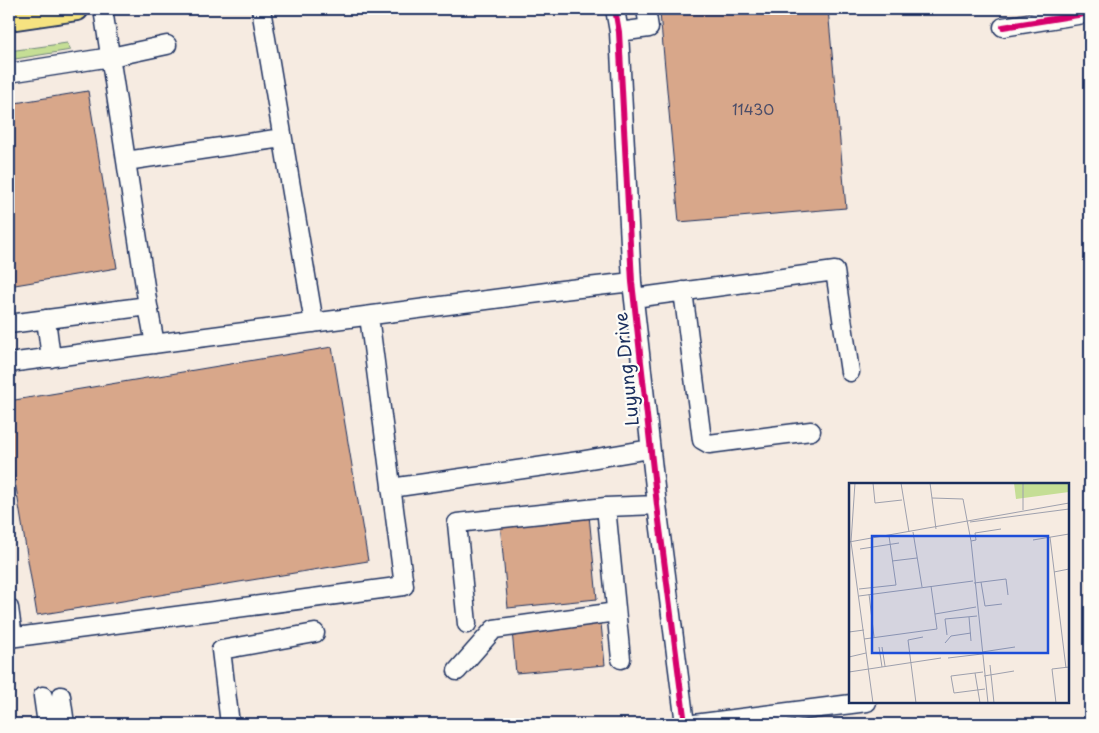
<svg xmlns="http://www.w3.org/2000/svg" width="1099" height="733" font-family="'Playpen Sans',sans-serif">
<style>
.green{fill:#c5de95;stroke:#70867a}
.building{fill:#d8a78a;stroke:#1b2f5e}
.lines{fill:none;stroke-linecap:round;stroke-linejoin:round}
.minor-casing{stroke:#1b2f5e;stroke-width:21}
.major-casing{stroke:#1b2f5e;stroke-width:26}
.minor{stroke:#fdfcf7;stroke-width:18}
.major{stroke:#f6e381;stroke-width:22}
.cycleway-casing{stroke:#fdfcf7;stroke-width:9}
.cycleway{stroke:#d6006c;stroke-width:6}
.labels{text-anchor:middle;stroke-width:4.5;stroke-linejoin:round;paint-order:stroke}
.number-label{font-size:15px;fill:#4a4d69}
.street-label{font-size:18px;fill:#1b2f5e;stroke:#fdfcf7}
.inset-road{fill:none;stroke:#9ea0ad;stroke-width:1}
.view{fill:#1d4ed8;fill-opacity:0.15;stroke:#1d4ed8;stroke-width:2.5}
.inset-edge{fill:none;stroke:#1b2f5e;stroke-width:2.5}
</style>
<rect width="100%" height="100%" fill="#f6ebe1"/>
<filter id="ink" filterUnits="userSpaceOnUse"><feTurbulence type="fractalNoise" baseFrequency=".02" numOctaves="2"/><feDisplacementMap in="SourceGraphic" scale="10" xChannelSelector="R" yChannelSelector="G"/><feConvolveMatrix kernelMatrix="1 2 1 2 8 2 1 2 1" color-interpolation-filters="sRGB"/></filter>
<g filter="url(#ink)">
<path class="green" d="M67,43L71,50L9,60V51Z"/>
<path class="building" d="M703,9H828L846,208L679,222L660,13Z
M88,91L117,268L9,286V104Z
M332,347L368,561L37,615L9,445V401Z
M589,515L597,599L508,608L500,523Z
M601,623L605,665L516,673L512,631Z"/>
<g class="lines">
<g class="minor-casing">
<path id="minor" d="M261,9L314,323
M615,9L619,32L632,282L657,505L685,724
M1003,27L1090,13
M619,32L649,28L646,9
M9,73L111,57L167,45
M126,161L282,138
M683,291L702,440L709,444L811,431
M634,298L835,271L850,372
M148,306L155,344
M46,319L51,358
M9,324L148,306L103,9
M9,363L562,290L632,282
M391,488L579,461L650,449
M606,507L621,659
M9,608L13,637
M467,624L457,523L606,507L657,505
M9,638L404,586L369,316
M457,671L494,629L616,612
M43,696L47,724
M61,696L65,724
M230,724L221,650L315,633
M694,724L867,702"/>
</g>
<g class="major-casing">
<path id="major" d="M9,19L77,9"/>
</g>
<use href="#minor" class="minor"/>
<use href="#major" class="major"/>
<g class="cycleway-casing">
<path id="cycleway" d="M615,9L619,32L632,282L657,505L685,724
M1003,27L1090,13"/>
</g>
<use href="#cycleway" class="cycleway"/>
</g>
</g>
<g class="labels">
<g class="number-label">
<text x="753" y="115">11430</text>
</g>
<g class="street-label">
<text transform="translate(627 369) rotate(-96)" y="6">Luyung Drive</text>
</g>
</g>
<g transform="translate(849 483)">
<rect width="220" height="220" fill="#f6ebe1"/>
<path d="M165,0H220V9L167,16Z" fill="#c5de95"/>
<path class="inset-road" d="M6,0L2,59L24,220M24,0L26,20L53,17M52,0L60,49M81,0L87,46M174,0V27M83,15L114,16L122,58L139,220M121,39L220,26M64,49L73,104M201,54L217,185M184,57L220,51M122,58L127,57L126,50L152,46M0,59L220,20M11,66L50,60M43,78L68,75M205,89L220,86M132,99L136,123L153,121M125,100L157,96L159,112M10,106L47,102L40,53M20,111L25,154M10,113L124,98M86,131L127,124M120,134L122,158M0,149L15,147M98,152L96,136L128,133M15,156L88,146L82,103M96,160L102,153L122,150M30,164L33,184M33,164L36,183M133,169L166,164M0,174L17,170M99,175L133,171M141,182L145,220M0,189L92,175M134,189L102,193L105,210L136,206M126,190L131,220M135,193L165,188M67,220L59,157L74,154M207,220L203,186L220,184"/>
<path class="view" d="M23,53H199V170H23Z"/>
<rect width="220" height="220" class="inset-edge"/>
</g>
<rect width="1099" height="733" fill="none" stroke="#fdfcf7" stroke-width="30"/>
<rect x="15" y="15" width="1069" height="703" fill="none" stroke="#1b2f5e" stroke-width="2" filter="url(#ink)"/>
</svg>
